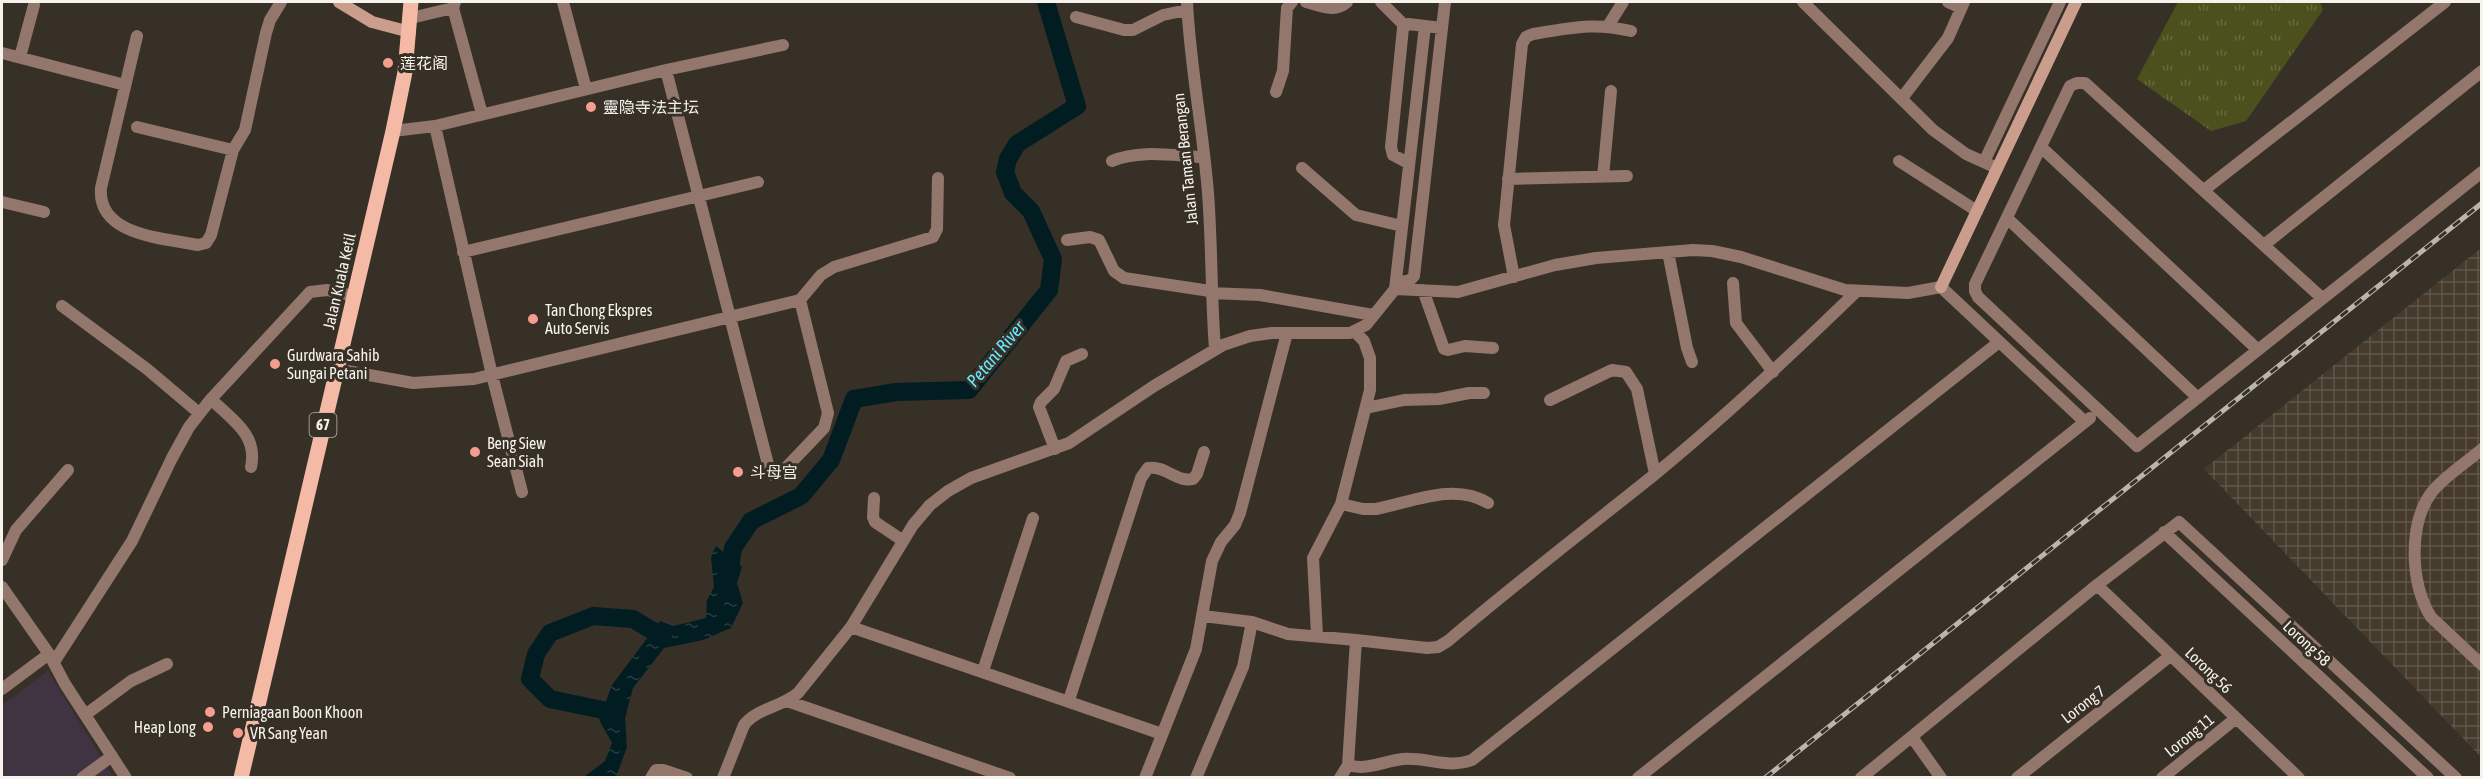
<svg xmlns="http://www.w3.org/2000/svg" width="2483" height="779" font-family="'Asap Condensed','Noto Sans SC',sans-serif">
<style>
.commercial{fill:#413442}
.industrial{fill:url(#industrial-grid)}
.park{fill:url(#park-tufts)}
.water{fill:url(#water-ripples)}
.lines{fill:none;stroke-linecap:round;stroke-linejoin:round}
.river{stroke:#011d21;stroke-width:18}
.street{stroke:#93766c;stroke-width:12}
.secondary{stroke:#cb9d8d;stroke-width:12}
.primary{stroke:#f5baa6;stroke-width:15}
.rail-casing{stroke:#bab5ae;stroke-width:5}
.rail{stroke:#373027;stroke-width:3;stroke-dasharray:9;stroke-linecap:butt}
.poi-dot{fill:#f59d8e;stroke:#373027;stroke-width:2}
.labels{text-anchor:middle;stroke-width:6;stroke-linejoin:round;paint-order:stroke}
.shield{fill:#373027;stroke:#bdb8b1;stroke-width:1.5}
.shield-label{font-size:15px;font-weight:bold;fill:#f6f2ec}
.poi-label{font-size:16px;fill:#f6f2ec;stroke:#373027;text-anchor:start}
.street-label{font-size:16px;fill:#f6f2ec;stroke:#373027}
.water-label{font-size:18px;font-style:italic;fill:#67eafe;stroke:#373027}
</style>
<defs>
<pattern id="industrial-grid" width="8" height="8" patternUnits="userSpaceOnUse" patternTransform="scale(1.5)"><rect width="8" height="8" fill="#453a2c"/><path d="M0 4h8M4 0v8" fill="none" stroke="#60574b"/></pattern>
<pattern id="park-tufts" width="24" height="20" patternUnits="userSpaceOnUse" patternTransform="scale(1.5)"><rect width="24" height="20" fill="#4c501d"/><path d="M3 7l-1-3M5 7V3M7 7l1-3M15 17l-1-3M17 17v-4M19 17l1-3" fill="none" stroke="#666a3e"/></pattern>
<pattern id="water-ripples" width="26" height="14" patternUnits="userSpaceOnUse" patternTransform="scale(1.5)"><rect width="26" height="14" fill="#011d21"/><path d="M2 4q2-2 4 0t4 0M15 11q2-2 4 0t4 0" fill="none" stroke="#273e41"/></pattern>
</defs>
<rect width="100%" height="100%" fill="#373027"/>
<path class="commercial" d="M48,671L113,777H2V705Z"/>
<path class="industrial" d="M2481,248V757L2204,469Z"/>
<path class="park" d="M2178,2H2320L2323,10L2246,121L2211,131L2137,79Z"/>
<path class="water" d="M716,546L742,567L737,583L743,603L731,628L703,640L664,648L633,688L625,718L627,747L616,777H584L605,761L612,743L599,720L612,685L660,621L673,626L706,618L707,600L714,587L711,557Z"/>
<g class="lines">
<path class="river" d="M728,581L733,548L751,521L801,496L831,460L854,399L896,392L969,390L1049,290L1053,259L1031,211L1013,193L1005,172L1008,159L1017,144L1077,106L1046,2
M617,713L550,699L530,679L536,654L550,633L593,616L633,619L663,637"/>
<path class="street" d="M455,2L453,8L482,114
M563,2L586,89
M1187,2C1190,66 1203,129 1208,193C1212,245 1211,297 1215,349
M1306,2C1321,6 1335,13 1347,2
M1381,2L1405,26
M1803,2L1933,130L1966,154L1997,168
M1948,2L1961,8
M1076,17L1124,30H1133L1163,15L1187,10
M411,18L453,8
M1608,26L1623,2
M1442,28L1445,2
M137,36L101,188C97,236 164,238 198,245L206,243L211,235L233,150
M2,53L125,85
M20,57L34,5
M666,70L769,468L773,475L780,474L824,428L828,413L800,300
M1276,92L1283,71L1287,8L1292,2
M1902,98L1948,38L1964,2
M435,126L492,375L522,492
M137,127L233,150L245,130L266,33L270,20L281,2
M393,131L435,126L666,70L783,45
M2041,147L2257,349
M1112,161C1140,149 1175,156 1204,157
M1899,161L1977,211
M1984,162L2060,2
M1302,168L1356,215L1402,226
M1603,177L1611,91
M1508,179L1627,176
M2204,190L2445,2
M2,202L44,212
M2007,218L2198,398
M1067,240L1090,237L1099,240L1114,271L1124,278L1210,291
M2264,245L2482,71
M463,252L758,182
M1668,252L1687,348L1692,362
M1514,277L1504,225L1522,44L1526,37L1533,34C1572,28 1592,22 1631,31
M1396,283L1410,280L1414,276L1442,28L1408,24L1403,28L1391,147L1393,155L1408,163
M1733,283L1736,323L1773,372
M1395,289L1458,292L1555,265L1596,258L1693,250L1712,251L1741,257L1845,290L1908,293L1941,287L2085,422
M1423,290L1444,349L1448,350L1465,346L1493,348
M1210,293L1260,295L1373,315
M2322,298L2085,83H2077L2070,86L1975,284V291L1978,297L2137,446L2482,172
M62,306L147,369L199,413
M336,369L413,383L474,379L800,300L821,275L834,267L933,237L937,229L938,178
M211,399C232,420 258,434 251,467
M1550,400L1612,370L1626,372L1637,389L1655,474
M1366,408L1404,400L1439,399L1469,393H1484
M1055,449L1039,407L1041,402L1054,389L1066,361L1082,354
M2482,449C2466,463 2445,476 2432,492C2408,523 2410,585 2431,617L2482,665
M874,498L873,517L875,522L902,540
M1341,504L1363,509H1376C1412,502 1454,482 1488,503
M2164,532L2428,778
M2,560L16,530L68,470
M2097,585L2299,778
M2,587L49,654L65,684L126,778
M1203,616L1252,622L1288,634L1356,640L1348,765
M851,627L1162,734
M1317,635L1313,558L1341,504L1370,390V358L1364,341L1355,332
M1356,640L1427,648L1438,647L1448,641C1515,584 1585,530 1654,475C1725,417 1791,355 1857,291
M54,662L132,541L172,458L189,427L211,399L310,292L327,290L354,296
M983,671L1033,518
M2,689L49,654
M1069,700L1141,478L1148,468C1165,465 1177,483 1193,479L1197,474L1204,452
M787,701L1010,778
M85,715L131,681L167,664
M1912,737L1941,778
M82,778L112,756
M651,778L656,770H663L687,778
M723,778L744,725C757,708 782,707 798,693L851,627L913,525L930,505L948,491L971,478L1069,443L1154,386L1223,345L1250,336L1272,333H1350L1366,325L1395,289L1425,26
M1145,778L1196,649L1212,561L1221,542L1235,525L1240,513L1287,333
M1196,778L1243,667L1252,622
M1340,778L1348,765C1367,771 1384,761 1403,759C1427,757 1448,769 1472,760L1999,342
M1638,778L2090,418
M1861,778L2097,585L2179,522L2456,778
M2017,778L2170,656
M2162,778L2235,719"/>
<path class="secondary" d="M339,2L372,22L410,32
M1941,287L2076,2"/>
<path class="primary" d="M241,778L393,131L405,72L411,2"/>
<g class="rail-casing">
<path id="rail" d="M1765,778L2482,203"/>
</g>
<use href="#rail" class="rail"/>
</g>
<g class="poi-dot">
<circle cx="388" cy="63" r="6"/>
<circle cx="591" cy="107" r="6"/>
<circle cx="533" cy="319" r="6"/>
<circle cx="275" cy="364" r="6"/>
<circle cx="475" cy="452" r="6"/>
<circle cx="738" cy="472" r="6"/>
<circle cx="210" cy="712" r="6"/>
<circle cx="208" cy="727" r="6"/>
<circle cx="238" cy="733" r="6"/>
</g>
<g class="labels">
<rect class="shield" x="309.5" y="413" width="27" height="24" rx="4.5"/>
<g class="shield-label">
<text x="323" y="430">67</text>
</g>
<g class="poi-label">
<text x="400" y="69">莲花阁</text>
<text x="603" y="113">靈隐寺法主坛</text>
<text x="545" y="316">Tan Chong Ekspres<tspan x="545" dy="18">Auto Servis</tspan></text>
<text x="287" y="361">Gurdwara Sahib<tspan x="287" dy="18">Sungai Petani</tspan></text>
<text x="487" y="449">Beng Siew<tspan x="487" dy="18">Sean Siah</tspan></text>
<text x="750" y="478">斗母宫</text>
<text x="222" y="718">Perniagaan Boon Khoon</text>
<text x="196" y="733" text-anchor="end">Heap Long</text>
<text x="250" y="739">VR Sang Yean</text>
</g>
<g class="street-label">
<text transform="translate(1185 159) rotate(-96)" y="6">Jalan Taman Berangan</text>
<text transform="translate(339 281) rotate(-77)" y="6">Jalan Kuala Ketil</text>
<text transform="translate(2307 643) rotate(43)" y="6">Lorong 58</text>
<text transform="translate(2209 670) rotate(44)" y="6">Lorong 56</text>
<text transform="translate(2083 704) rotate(-38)" y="6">Lorong 7</text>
<text transform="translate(2189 735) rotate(-39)" y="6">Lorong 11</text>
</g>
<g class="water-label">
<text transform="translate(996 354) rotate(-50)" y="6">Petani River</text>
</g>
</g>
<rect width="2483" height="779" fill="none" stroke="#f6f2ec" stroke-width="6"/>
</svg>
